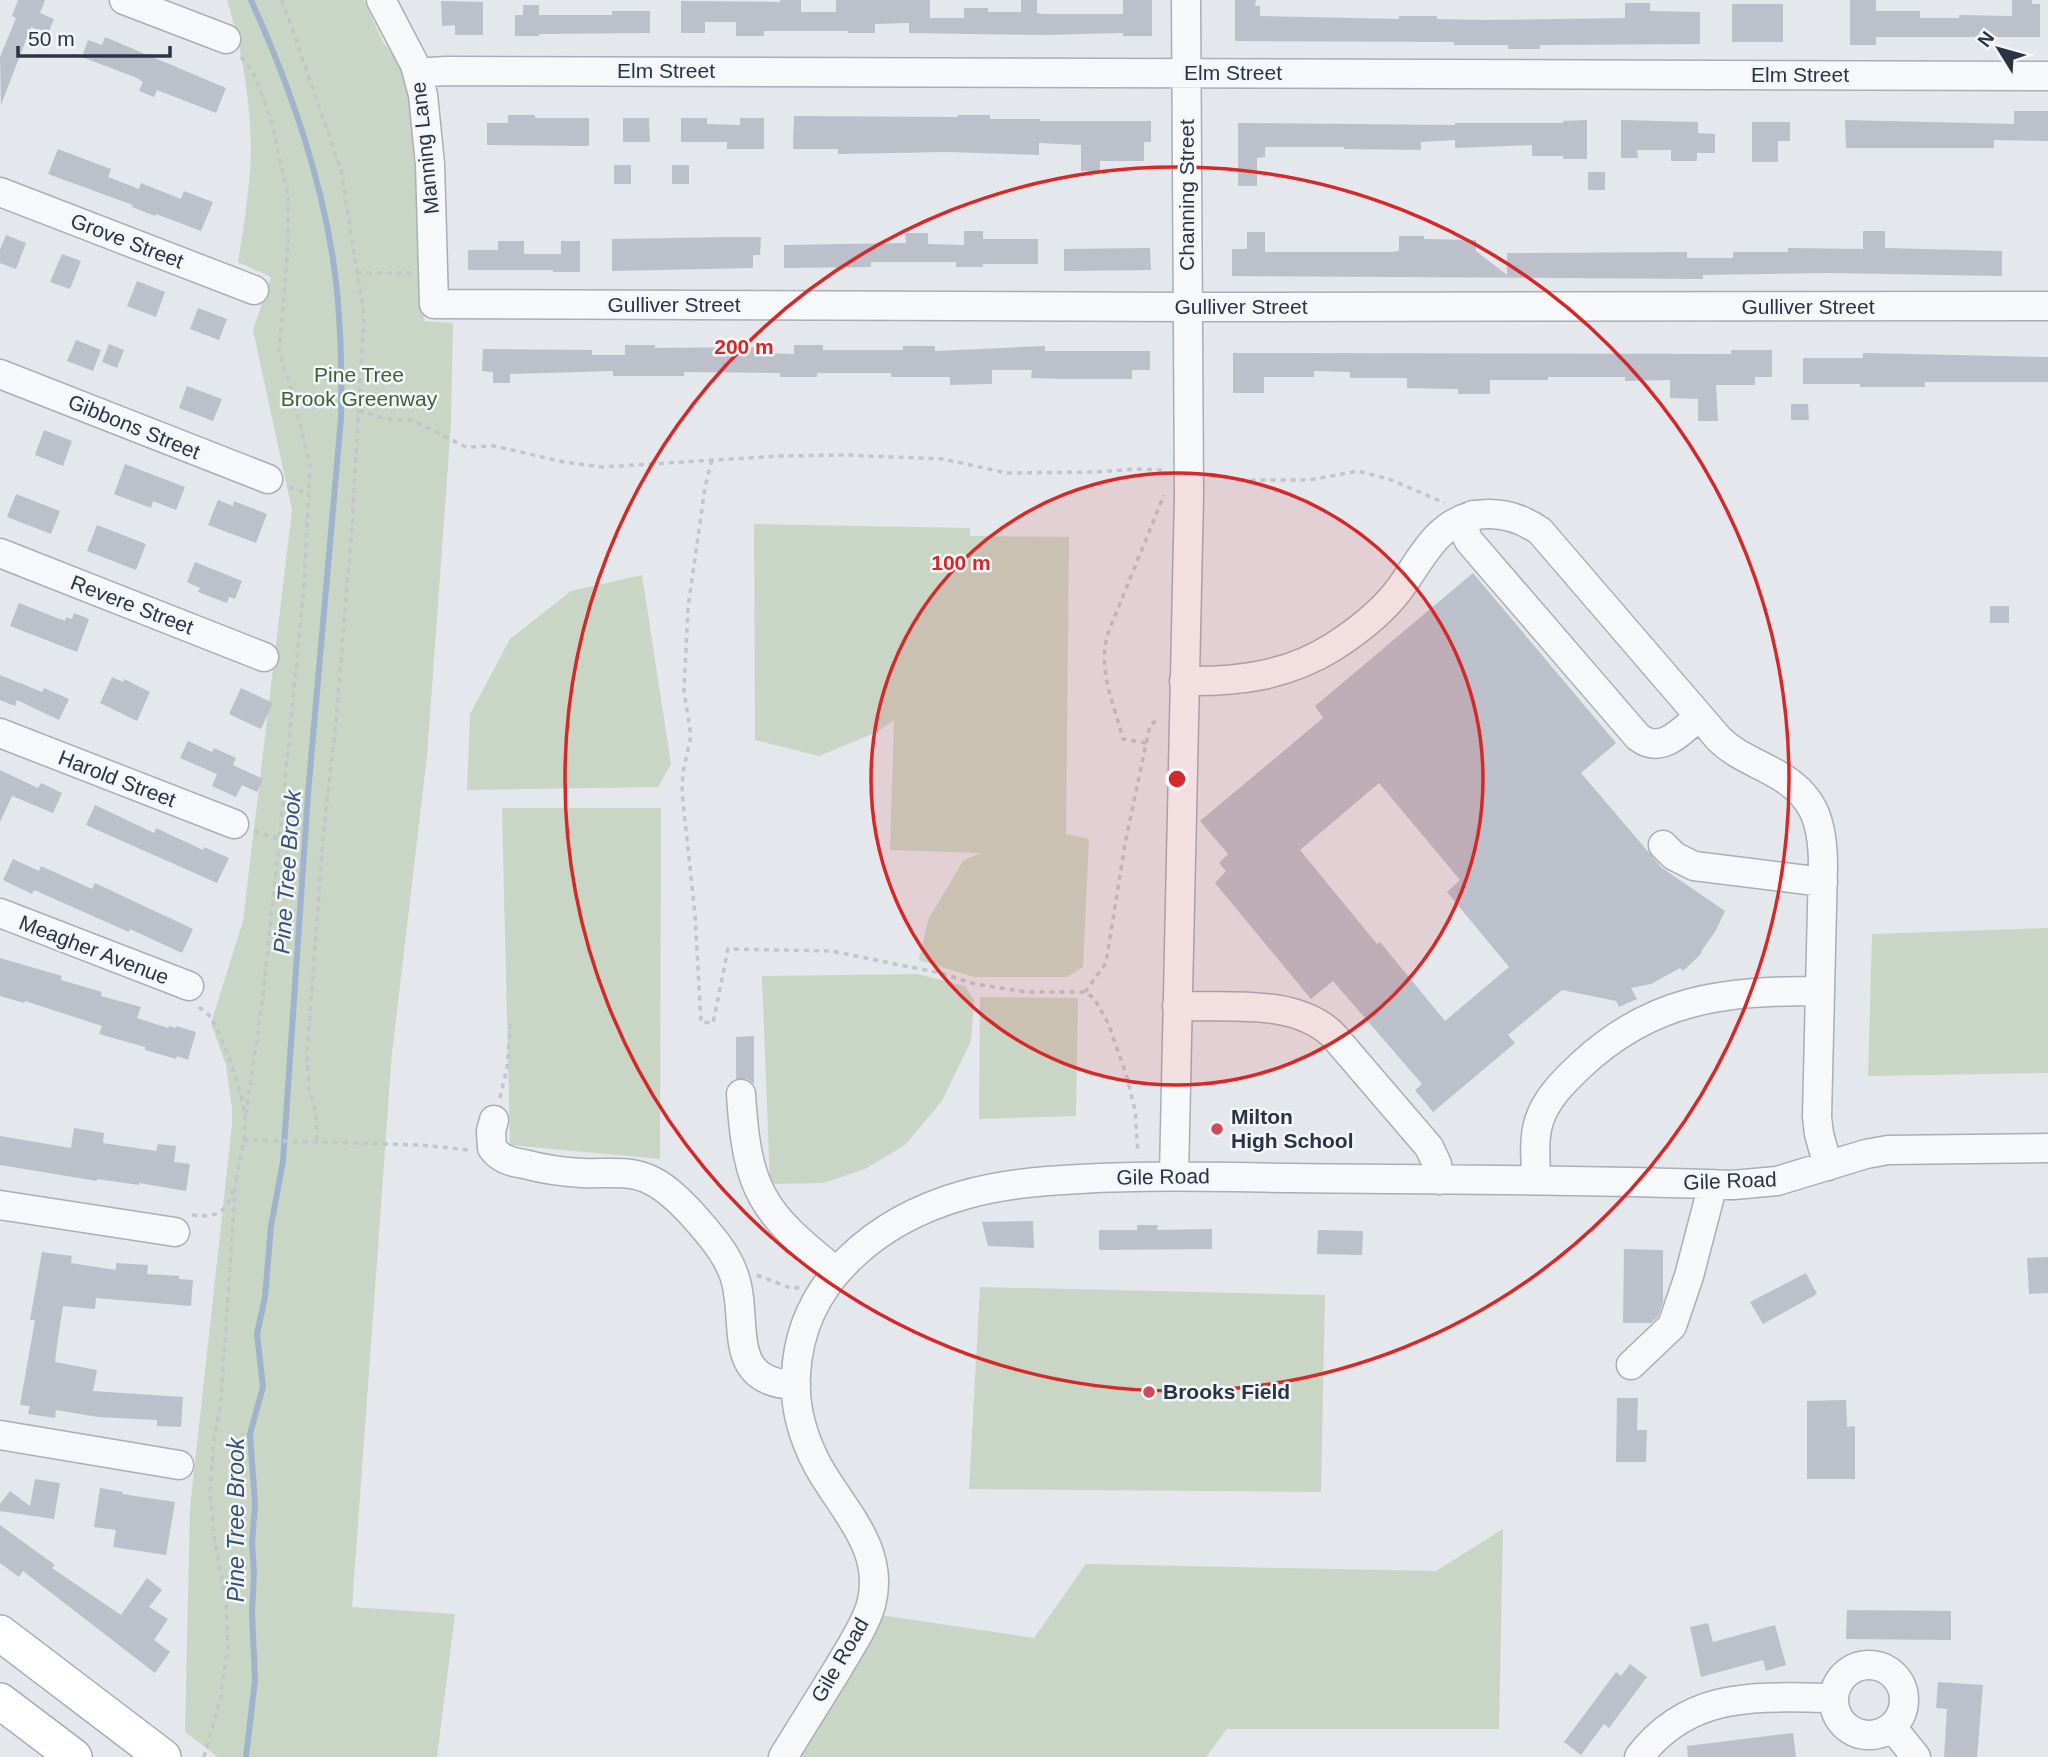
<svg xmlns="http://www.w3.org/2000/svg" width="2048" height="1757" font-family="Arial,sans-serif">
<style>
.green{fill:#c9d6c5}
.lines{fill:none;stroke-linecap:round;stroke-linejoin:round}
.stream{stroke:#9fb4cc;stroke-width:6}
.building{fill:#bbc0ca;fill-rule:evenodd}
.minor-casing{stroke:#a9aeb7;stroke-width:31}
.major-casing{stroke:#a3abb8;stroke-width:38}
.path{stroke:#c2c5cb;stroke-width:3.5;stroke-dasharray:5 5;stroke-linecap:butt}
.minor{stroke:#f7f8fa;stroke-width:28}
.major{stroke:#fff;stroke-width:35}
.ring{fill:none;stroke:#d62828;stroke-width:3.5}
.poi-dot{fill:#d1495b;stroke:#f4f6f9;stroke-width:2.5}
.labels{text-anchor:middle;stroke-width:5;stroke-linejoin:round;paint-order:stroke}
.street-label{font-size:21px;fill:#2b3445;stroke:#f4f6f9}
.park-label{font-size:21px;fill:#3f6138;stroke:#f4f6f9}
.poi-label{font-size:21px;font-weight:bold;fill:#2b3445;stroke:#f4f6f9;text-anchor:start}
.water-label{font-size:23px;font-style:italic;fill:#34527a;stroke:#f4f6f9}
.centre{fill:#d62828;stroke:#f4f6f9;stroke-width:3.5}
.ring-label{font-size:21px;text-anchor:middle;font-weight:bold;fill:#d62828;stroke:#f4f6f9;stroke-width:5;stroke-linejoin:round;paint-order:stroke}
</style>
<rect width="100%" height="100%" fill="#e4e7ec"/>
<path class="green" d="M227,0H364L383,42L405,69L412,104L424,321L453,323L451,424L427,756L392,1053L352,1607L455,1614L437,1757H218L185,1732L190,1508L232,1125V1109L226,1065L211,1023L243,921L292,510L253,330L271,277L238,262C244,225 250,188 251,149C251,103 241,45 227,0Z
M754,524L970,528V536L1069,537L1066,834L1089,839L1083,967L1067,977H974L919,960L928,920L963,861L980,853L890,850L894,720L877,732L819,756L755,740Z
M642,575L671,764L658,787L467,790L470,714L510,639L571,591Z
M502,808H661L660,1159L510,1145Z
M2048,928V1073L1868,1076L1872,934Z
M918,974L965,986L974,1000L971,1041L942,1101L905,1145L865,1169L824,1183L770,1184L762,976Z
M980,997L1078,998L1076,1116L979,1119Z
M980,1287L1325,1295L1321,1492L969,1489Z
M1503,1529L1499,1729H1227L1206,1757H793L867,1613L1034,1638L1086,1564L1436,1571Z"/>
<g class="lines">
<path class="stream" d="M246,1757L255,1680L252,1613L254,1572L252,1543L255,1504L250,1434L263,1387L257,1334L265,1297L271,1226L283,1161L308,794L341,418C342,369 341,322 335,274C323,180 290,86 251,0"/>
</g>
<path class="building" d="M18,0H45L40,13L54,19L48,34L31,27L1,105L0,57L16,18L12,16Z
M780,0H801V12H836V0H930V18H964V8H988V12H1021V0H1037V13L1042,14H1123V0H1152V36H1123V33L1042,35L909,33V23L875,24V33H848V31H764V36H736V22H705V33H681V1L780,2Z
M1235,0H1256L1255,6H1260V16L1399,19V16H1437V19L1484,20L1625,18V3H1650V11L1700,12V44L1540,45V49H1508V45H1454V42L1235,41Z
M1850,0H1876V11H1920V18H1959V15L2012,16V0H2032V4H2040V37H1876V45H1850Z
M441,1L483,2V35H455V25L442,26Z
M1732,4H1783V42H1732Z
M523,5H539V15H612V11H650V33L539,34V36H515V15H523Z
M105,37L226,88L216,113L157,90L154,97L139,91L143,82L137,78L82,57L88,40L102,45Z
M2014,111H2048V141L1994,140V148H1846L1845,120L2014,124Z
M508,115H535V118H589V146L487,145V123H508Z
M958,115H990V119H1040V121H1151V142H1144V161H1100V171H1081V145L1039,143V155L948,152L838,154V149H793L794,116L958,117Z
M623,118H649L650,142H623Z
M681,118H707V124L740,125V118H764V149H727V142H681Z
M1587,120V159H1563V156H1532V145L1455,148V140L1421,142V150L1344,149V147H1265V157L1257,158V186H1238V123L1455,125V123H1563V121Z
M1621,120L1698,122V133L1715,134V153H1697V161H1671V150H1637L1638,158H1621Z
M1752,122H1790V141H1778V162H1752Z
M58,149L111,169L108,177L139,189L141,183L181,199L184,191L213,202L201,231L156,214L155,216L132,207L133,205L48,174Z
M614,165H631V184H614Z
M672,165H689V184H672Z
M1588,172H1605V190H1588Z
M964,231H983V239H1038V264H983V267H956V262H871V267L784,268V245L906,243L905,233H928V244L964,245Z
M1863,231H1885V248L2002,251V276L1829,273L1703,275V279L1232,276V249H1247V232H1265V252H1392L1399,251V236H1424V239L1476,240V251L1507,275V253L1687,252V258H1733V252H1788V248L1863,249Z
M6,235L26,243L16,269L0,263V250Z
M728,237H761L760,255H753V268L612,271V239Z
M498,241H524V254H561V241H580V272H553V270H468V250H498Z
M1150,248L1151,270L1064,271V249Z
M62,254L81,261L70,289L50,282Z
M137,281L165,292L156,317L127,306Z
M198,308L227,319L219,340L190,329Z
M76,340L101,350L93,371L67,361Z
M109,344L124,350L117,368L102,362Z
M625,345H655V348L762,347V353L794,354V345H823V350H903V346H935V351L1045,346V351H1150V370H1132V379H1062L1031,378L1032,370H992V384L950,385V377H891V373H817V377H780V373L684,372V376H613V371L510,374V383H493V372L482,371L483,349L592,350V355H625Z
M1731,350H1772V377H1755V385H1716L1718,421H1698V399L1670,398V380L1625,381V377H1548V380H1490V394H1458V389L1407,388V378H1350V372L1314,371V377H1264V393H1233V353L1731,354Z
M1863,353L2048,357V382H1925V387H1860V384H1803V358H1863Z
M187,386L222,399L213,421L179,408Z
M1791,404H1808L1809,420H1791Z
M44,430L72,441L63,466L35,455Z
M125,464L185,487L176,510L153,501L151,508L114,494Z
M16,494L60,511L51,534L7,517Z
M218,500L233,506L234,501L267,514L256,543L208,525Z
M97,525L146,544L136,570L87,551Z
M195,562L242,581L235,599L229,597L227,603L198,592L200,588L187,582Z
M1473,573L1616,743L1581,773L1662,868L1725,911L1715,932L1702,950L1701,954L1683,971L1680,968L1651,984L1631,988L1637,999L1619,1007L1616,1001L1562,990L1508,1035L1515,1043L1433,1112L1415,1090L1422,1084L1333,981L1311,999L1215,883L1226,871L1219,863L1228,854L1200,821L1323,718L1315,706ZM1379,783L1460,880L1447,892L1509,967L1445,1021L1380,942L1377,944L1300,850Z
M19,603L65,621L66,617L72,619L74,613L89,619L77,652L10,626Z
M1990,606H2009V623H1990Z
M0,675L42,692L44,688L69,699L59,720L17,700L15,706L0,700Z
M112,677L123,682L124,679L150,692L137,721L100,703Z
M241,688L273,703L261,729L229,714Z
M188,741L212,752L214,748L236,758L233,765L263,779L257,792L242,785L236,797L212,786L217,774L180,758Z
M0,770L38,788L41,783L62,793L53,813L12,796L0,822Z
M95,805L154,833L156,828L203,850L204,847L229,858L217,883L86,825Z
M13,859L39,871L41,866L92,889L95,883L193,929L182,953L130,929L129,932L34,890L32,894L3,880Z
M0,958L62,976L61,980L102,992L101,996L141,1007L137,1018L168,1028L169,1026L176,1028V1026L196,1032L188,1060L177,1056L176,1059L145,1050V1047L99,1034L102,1026L25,1001L24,1003L0,996Z
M754,1036V1084L747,1079H736V1037Z
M74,1128L104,1133L103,1143L156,1151L158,1144L176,1146L174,1162L190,1164L186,1191L139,1183V1185L97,1179V1181L0,1165V1136L71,1148Z
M1033,1221L1034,1248L988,1246L982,1222Z
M1137,1225H1158L1157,1230L1212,1229V1249L1099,1250V1230H1137Z
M1318,1230L1363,1231L1362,1255L1317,1254Z
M1624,1249L1663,1250V1302L1658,1317L1651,1323H1623Z
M42,1252L72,1256L71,1263L116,1270V1263L148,1265L147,1274L179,1276V1279L193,1280L191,1306L96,1298L95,1309L63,1306L57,1345L55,1362L97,1370L93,1391L183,1397L181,1427L157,1426V1420L98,1417L56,1410L55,1418L28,1414L30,1406L20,1405L35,1320H30Z
M2048,1257V1293L2029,1294L2027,1258Z
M1806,1273L1817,1294L1763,1324L1750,1302Z
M1617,1398H1638L1637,1430H1647L1646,1462H1616Z
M1846,1400L1847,1427L1855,1426V1479H1807V1401Z
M35,1479L60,1483L54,1519L0,1511V1504L10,1491L30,1506Z
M100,1488L123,1492L122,1494L175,1502L166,1555L113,1547L116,1530L94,1527Z
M0,1525L55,1565L52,1568L121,1615L147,1578L162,1590L149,1607L168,1619L154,1640L170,1652L155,1673L23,1571L19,1577L0,1563Z
M1847,1610L1951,1611V1640L1846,1639Z
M1708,1623L1713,1642L1775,1625L1786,1665L1766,1671L1763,1660L1701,1677L1690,1627Z
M1630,1664L1647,1677L1609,1728L1604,1724L1581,1755L1564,1742L1616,1672L1621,1676Z
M1938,1682L1983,1685L1977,1757H1944L1947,1709L1936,1708Z
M1793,1733L1796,1757H1688L1687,1746Z"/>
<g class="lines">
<g class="minor-casing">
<path id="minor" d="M124,0L226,39
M381,0L415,65L423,95L430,164L434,304L1188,307L2048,306
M419,76L430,72L446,71L2048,76
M0,192L254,290
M0,374L268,479
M1473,515C1465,523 1463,531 1469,541L1638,737C1661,755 1681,732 1699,716
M0,553L264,657
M1184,681C1237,682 1287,676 1333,647C1355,633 1377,616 1394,596C1410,577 1421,553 1438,536C1468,506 1508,509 1540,531L1719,739C1734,754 1753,761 1771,771C1814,793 1823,821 1823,866L1817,1117L1819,1134L1828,1166
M0,733L234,824
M1663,845L1674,856L1694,866L1823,882
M0,913L189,986
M1177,1006C1227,1008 1295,998 1333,1035L1429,1147L1437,1164L1439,1180
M741,1094C747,1190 761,1212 836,1271
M494,1120L491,1131L492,1148C500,1159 511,1162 524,1164C543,1169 562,1172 582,1173C603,1174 626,1170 646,1178C664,1185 679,1200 692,1214C708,1232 726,1252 734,1275C750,1321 723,1383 796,1385
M1174,1176L1189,495L1186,0
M1536,1180C1536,1161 1533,1140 1539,1121C1546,1099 1563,1082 1580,1066C1652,998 1724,991 1819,991
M0,1205L175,1232
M1631,1365L1672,1326L1689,1276L1713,1184
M0,1435L179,1465
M1834 1700a35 35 0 1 1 70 0a35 35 0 1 1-70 0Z
M1892,1727L1916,1757
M783,1757C801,1728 819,1699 837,1670C849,1649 864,1628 871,1605C886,1549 843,1511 818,1466C803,1438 794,1406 796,1375C800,1280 879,1219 964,1195C1002,1184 1041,1181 1080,1179C1151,1175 1222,1177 1293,1178C1439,1180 1586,1179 1733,1185L1777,1181L1866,1154L1888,1150L2048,1148
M1639,1757C1690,1690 1758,1697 1833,1698"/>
</g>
<g class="major-casing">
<path id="major" d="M0,1633L163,1757
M0,1701L74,1757"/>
</g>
<path class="path" d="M282,0L341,170L364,316L352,526L336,722L323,838L307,1055L309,1089L316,1113L317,1142
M241,57L253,72L271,120L288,195V246L279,352L293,394L310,467L304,586L278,852L262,1004L245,1120
M357,273H411
M359,410L385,419L412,420L466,447L494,446L564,462L602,467L779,456L846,455L943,459L1007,473L1097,472L1136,469L1165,470
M712,460L705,487L688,608L684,691L691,736L683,772L682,792L695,915L701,1022L713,1023L728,949L831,951L940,973L975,984L1026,992H1085L1094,998L1108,1023L1126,1074L1135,1110L1138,1154
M1211,475L1241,480H1309L1358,471L1389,479L1445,503
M289,487L310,494
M1146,743L1123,739C1114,704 1097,669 1108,633L1164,495
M254,831L279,839
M1085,992L1106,963L1125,844L1150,725L1160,718
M199,1007L211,1017L216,1027C227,1052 244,1093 245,1121C245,1140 240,1161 236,1180
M500,1098L507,1068L511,1019
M243,1140L421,1145L468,1150
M192,1215C218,1218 226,1213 234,1187
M757,1275L793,1289L799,1287
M204,1757L221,1697L228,1646L226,1601L214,1535L210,1494L213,1447L221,1399L236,1178"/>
<use href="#minor" class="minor"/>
<use href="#major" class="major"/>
</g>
<circle cx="1177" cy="779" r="306" fill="#d62828" fill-opacity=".12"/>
<g class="ring">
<circle cx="1177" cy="779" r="306"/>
<circle cx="1177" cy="779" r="612"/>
</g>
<g class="poi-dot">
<circle cx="1217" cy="1129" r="7"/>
<circle cx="1149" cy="1392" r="7"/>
</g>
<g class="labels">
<g class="street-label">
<text x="666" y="78">Elm Street</text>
<text x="1233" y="80">Elm Street</text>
<text x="1800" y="82">Elm Street</text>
<text transform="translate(425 148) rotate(-96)" y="7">Manning Lane</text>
<text transform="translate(1187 195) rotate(-90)" y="7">Channing Street</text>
<text transform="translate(127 241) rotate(21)" y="7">Grove Street</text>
<text x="674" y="312">Gulliver Street</text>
<text x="1241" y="314">Gulliver Street</text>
<text x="1808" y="314">Gulliver Street</text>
<text transform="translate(134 427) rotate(22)" y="7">Gibbons Street</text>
<text transform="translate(132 605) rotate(21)" y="7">Revere Street</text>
<text transform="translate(117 779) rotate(21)" y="7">Harold Street</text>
<text transform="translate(94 950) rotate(21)" y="7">Meagher Avenue</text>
<text transform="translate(1163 1177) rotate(-1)" y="7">Gile Road</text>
<text transform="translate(1730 1181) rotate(-2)" y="7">Gile Road</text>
<text transform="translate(840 1660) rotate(-60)" y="7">Gile Road</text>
</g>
<g class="park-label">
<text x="359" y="382">Pine Tree<tspan x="359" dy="24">Brook Greenway</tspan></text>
</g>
<g class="poi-label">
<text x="1231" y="1124">Milton<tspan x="1231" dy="24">High School</tspan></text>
<text x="1163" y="1399">Brooks Field</text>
</g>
<g class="water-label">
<text transform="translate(287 872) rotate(-86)" y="8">Pine Tree Brook</text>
<text transform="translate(236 1520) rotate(-90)" y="8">Pine Tree Brook</text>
</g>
</g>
<circle cx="1177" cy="779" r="10" class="centre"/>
<g class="ring-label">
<text x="744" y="354">200 m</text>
<text x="961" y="570">100 m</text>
</g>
<g transform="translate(1999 49) rotate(307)" stroke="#f4f6f9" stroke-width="5" paint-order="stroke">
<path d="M0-5L12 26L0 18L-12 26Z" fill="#2b3445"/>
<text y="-10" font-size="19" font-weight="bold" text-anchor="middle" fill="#2b3445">N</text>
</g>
<path d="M18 46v10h152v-10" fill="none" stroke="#2b3445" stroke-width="3.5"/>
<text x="28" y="46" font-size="21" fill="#2b3445" stroke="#f4f6f9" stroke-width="5" paint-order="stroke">50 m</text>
</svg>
